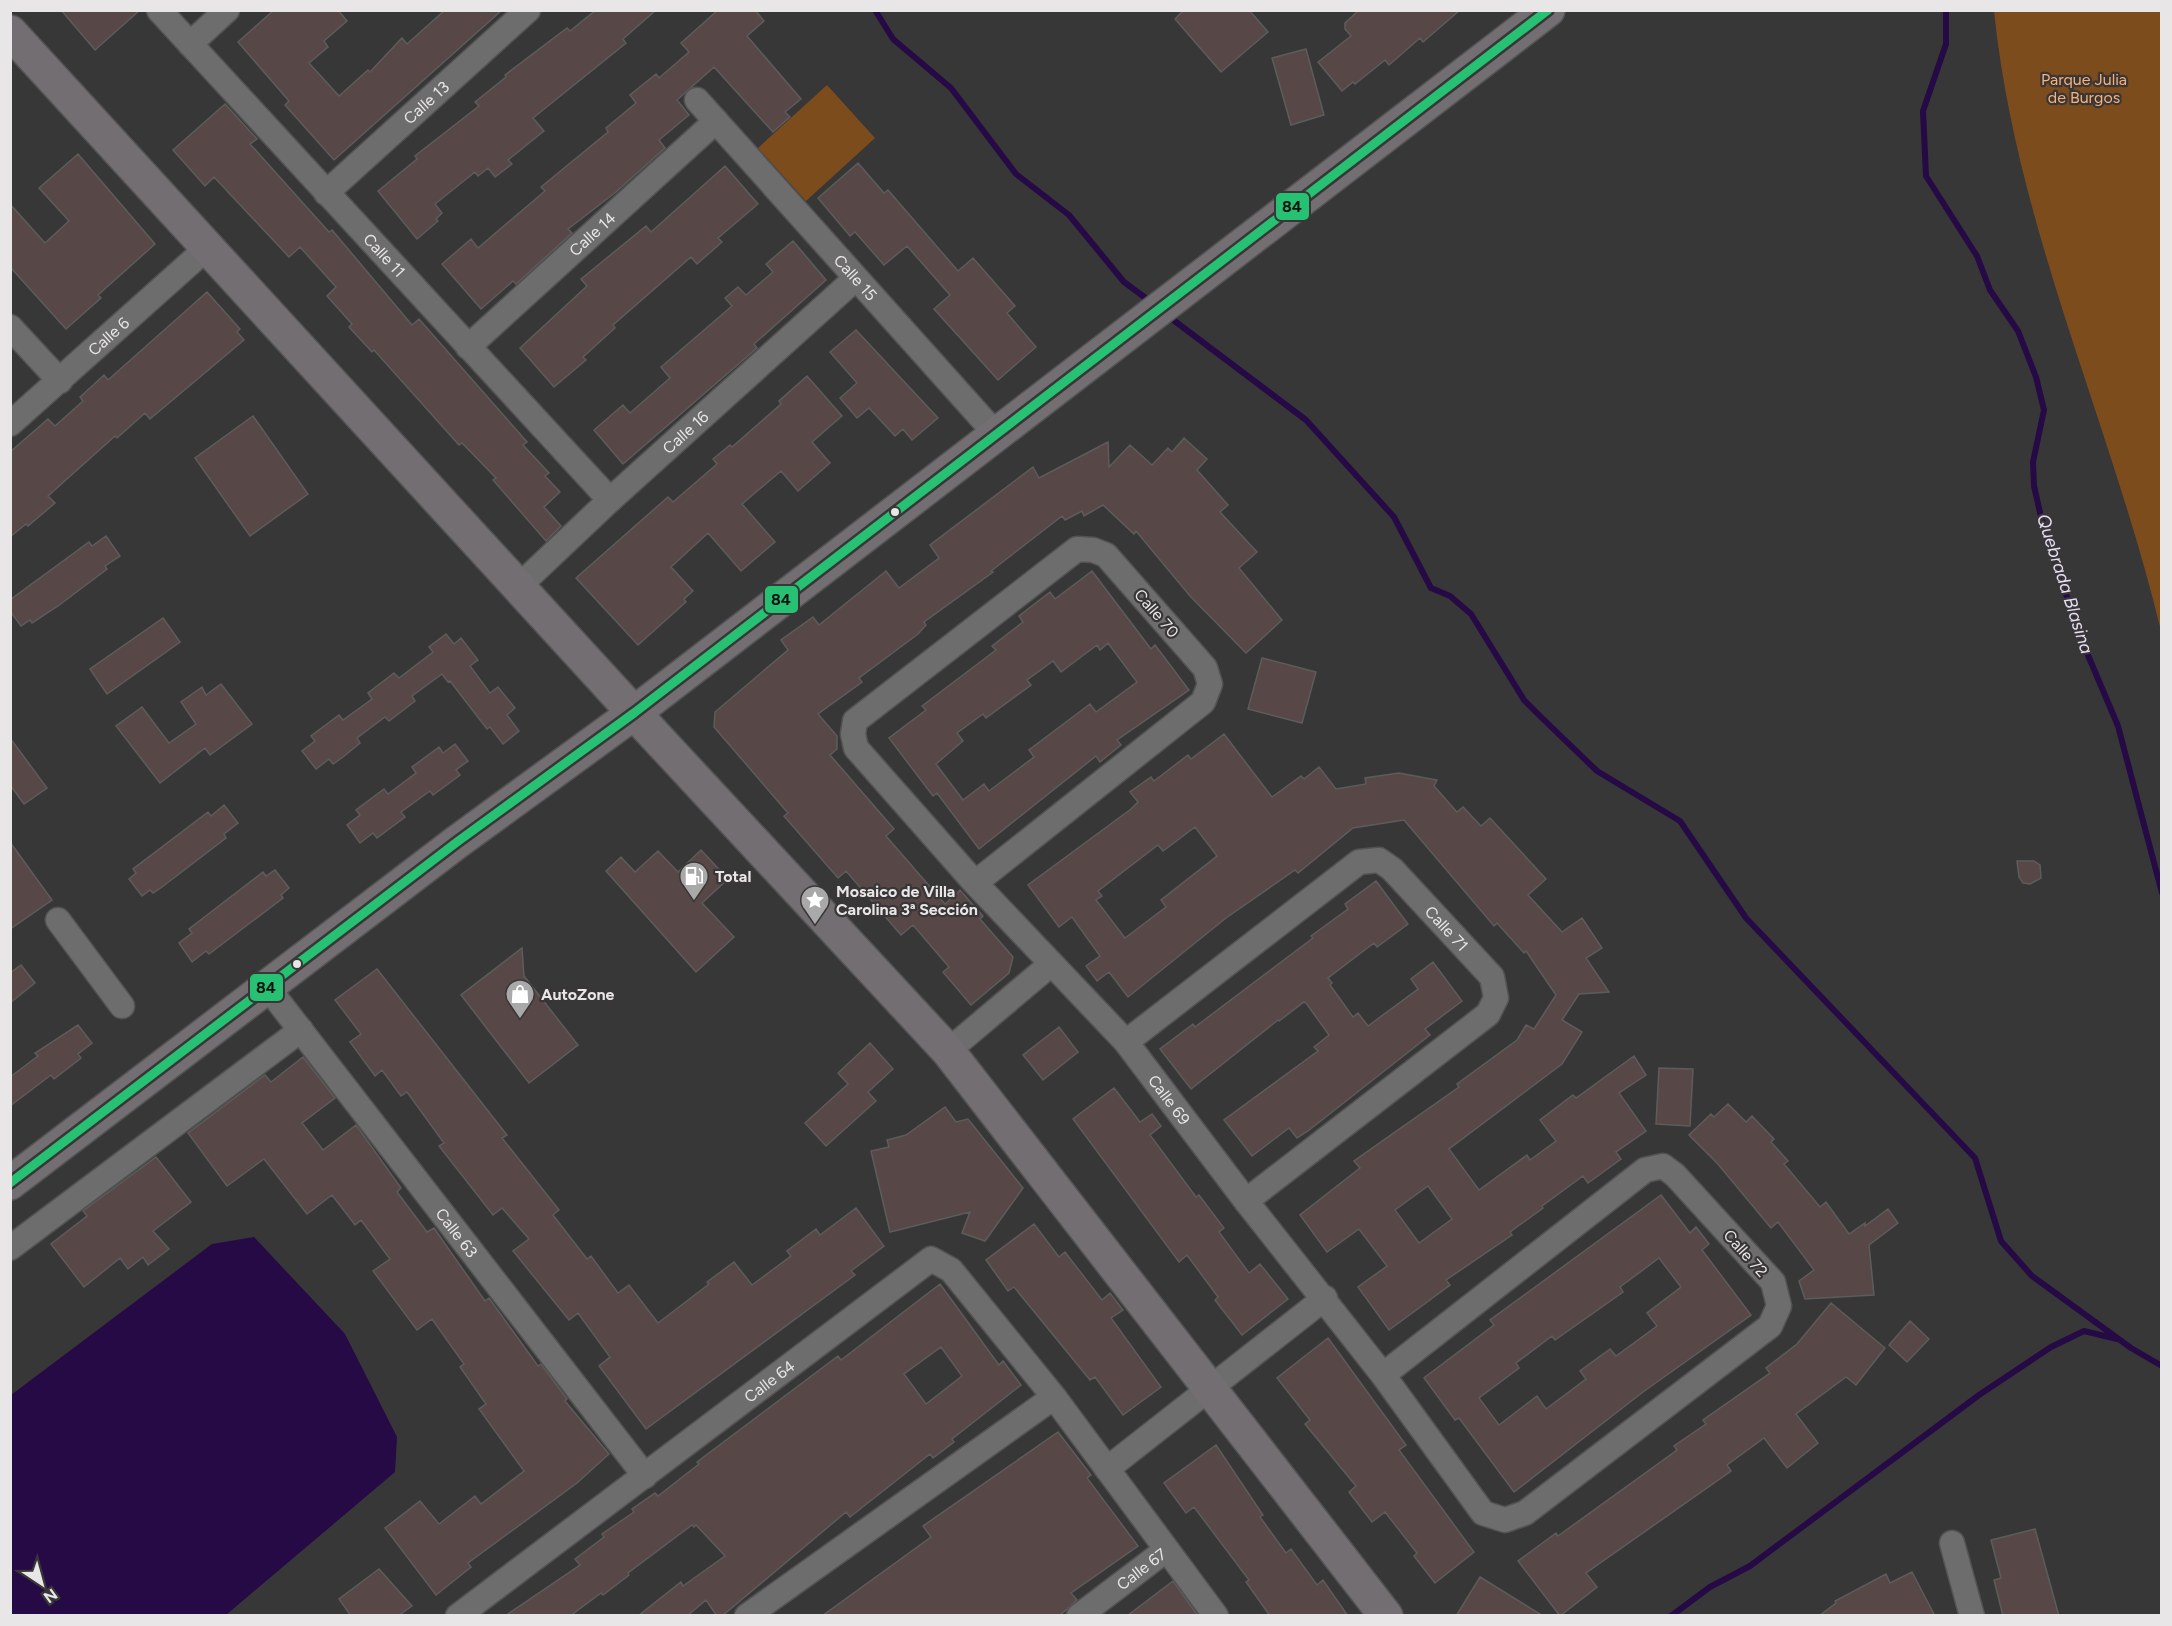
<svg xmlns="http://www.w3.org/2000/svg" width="2172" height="1626" font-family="Figtree,sans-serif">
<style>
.green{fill:#7d4c1c}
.water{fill:#250a45}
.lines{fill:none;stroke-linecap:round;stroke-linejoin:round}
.stream{stroke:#250a45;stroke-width:6}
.building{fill:#574847;stroke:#5d5c5c;stroke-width:1.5;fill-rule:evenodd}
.street-casing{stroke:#545353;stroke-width:27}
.secondary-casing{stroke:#545353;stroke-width:36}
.street{stroke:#6e6d6d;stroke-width:24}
.secondary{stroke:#726e71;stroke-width:33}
.bus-1-casing{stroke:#393637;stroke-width:14}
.bus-1{stroke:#26c172;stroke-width:9}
.bus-dot{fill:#e8e6e7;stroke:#393637;stroke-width:2}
.labels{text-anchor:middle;stroke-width:4.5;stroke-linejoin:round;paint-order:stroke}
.park-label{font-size:16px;fill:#f8b178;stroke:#393637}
.street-label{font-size:16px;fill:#e8e6e7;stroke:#393637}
.poi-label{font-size:16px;font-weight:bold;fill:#e8e6e7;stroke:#393637;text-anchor:start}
.water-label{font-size:18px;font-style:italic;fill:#e4dff3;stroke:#393637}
.line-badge{stroke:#393637;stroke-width:2}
.pale-badge-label{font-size:16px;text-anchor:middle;font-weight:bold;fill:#111}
</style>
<rect width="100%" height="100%" fill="#383737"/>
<path class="green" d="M1994,11H2161V631C2111,423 2016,226 1994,11Z
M827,85L875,138L806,201L758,148Z"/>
<path class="water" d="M254,1237L345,1334L397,1437L395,1472L226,1615H11V1395L212,1244Z"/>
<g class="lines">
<path class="stream" d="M875,10L893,39L951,88L1016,174L1069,215L1124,282L1151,302
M1946,10V44L1923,111L1926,176L1977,256L1990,290L2018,331L2036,377L2044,410L2033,462L2034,486L2041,517L2079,634L2118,726L2162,893
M1168,316L1306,420L1394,517L1431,588L1450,596L1471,614L1524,700L1542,718L1597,771L1680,821L1746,918L1975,1158L2001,1241L2032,1276L2131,1348L2162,1366
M1671,1616L1710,1587L1750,1566L1979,1395L2051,1347L2084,1331L2117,1339"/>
</g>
<path class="building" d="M61,10H140L95,50Z
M274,10H338L347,21L324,41L328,47L309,63L339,96L368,70L370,72L402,38L407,44L445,10H502L334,160L285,105L289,101L238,42Z
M596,10H656L623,39L626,43L533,118L544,131L508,160L512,164L495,177L488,168L478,176L475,172L435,204L442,213L436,219L438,221L417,239L378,191L417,159L415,156L479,106L475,102L506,77L505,75L567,28L570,31Z
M718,10H755L764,21L747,36L801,99L785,112L790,117L773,132L714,67L677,100L689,115L659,140L665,148L616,192L568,229L572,233L516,284L513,281L481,309L442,264L471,239L478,248L545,191L541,187L608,132L606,128L636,103L630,95L656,74L659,78L689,52L681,43Z
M1184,10H1249L1268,32L1221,72L1175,19Z
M1359,10H1460L1423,42L1420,38L1389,65L1385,60L1355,84L1353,82L1342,91L1318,62L1351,36L1345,29V23Z
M1306,49L1324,115L1291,125L1272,58Z
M225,104L257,139L250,144L329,232L332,230L412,325L419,319L527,442L523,445L549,473L545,476L560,492L544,507L561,526L546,541L493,480L496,478L462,443L459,445L374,350L372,352L349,327L352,324L327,296L336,287L300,247L289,257L214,177L205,186L173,150Z
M78,154L155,244L98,295L101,298L66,329L10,267V204L45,243L69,221L39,188Z
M858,163L884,193L888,190L958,271L973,258L1015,306L1007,313L1036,347L998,380L934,309L950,295L907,246L884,265L855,232L850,236L818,198Z
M725,166L758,204L718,238L722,242L697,264L691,257L613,325L615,328L583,357L586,360L554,387L520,348L587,286L581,279L646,226L651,232Z
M793,241L826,280L754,344L757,348L623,464L594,430L623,405L630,413L670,378L661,367L732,306L725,298L738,287L746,295L773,272L766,264Z
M207,292L240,329L237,332L244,340L150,419L145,413L117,438L115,436L48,496L55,503L28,526L26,524L10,537V452L48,419L55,426L83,401L80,397L104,375L108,380Z
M856,330L938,418L912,440L903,429L895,436L869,408L857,418L840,398L857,383L830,352Z
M807,376L842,416L812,442L830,463L798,491L781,471L742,504L775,542L741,571L708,533L671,567L693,591L684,599L686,602L638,645L576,578L668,497L673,502L717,464L713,459L730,445L732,447L781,404L779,401Z
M253,416L308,494L250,536L195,458Z
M1184,438L1207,459L1197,470L1228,505L1220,512L1257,552L1239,568L1282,620L1246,653L1190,596L1136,531L1134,534L1103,505L1084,516L1082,511L1065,520L1062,516L991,571L993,572L924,622L926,625L918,634L859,678L862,682L818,714L837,736V749L830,755L894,829L886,836L945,904L960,890L983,916L980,919L1013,957L1009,973L971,1005L943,972L949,967L913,925L901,935L846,871L838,878L784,816L788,813L714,727L715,712L788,650L781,640L813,617L819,625L886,571L899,588L939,558L930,545L1033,467L1039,478L1108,442L1109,467L1130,445L1152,465L1168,448L1172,452Z
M106,536L120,556L105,566L107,569L58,606L32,623L30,620L21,626L10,611V600L89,542L92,546Z
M1092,571L1151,649L1155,645L1189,690L1117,740L1121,745L1100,762L1096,756L979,849L937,793L933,796L889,738L926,710L922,706L996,650L992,646L1023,622L1019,616L1050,592L1055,599ZM1108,643L1137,682L1096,712L1090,704L1029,750L1034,757L989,791L984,784L963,800L936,764L963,741L957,733L983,714L986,718L1031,685L1027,680L1053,661L1061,672L1097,645L1100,650Z
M163,618L180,642L107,694L90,669Z
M446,634L454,644L461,638L478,660L470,666L490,693L498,687L515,708L507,715L519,731L503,744L490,727L487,729L450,681L448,682L442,674L412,696L415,701L389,721L385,717L357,738L360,743L343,757L333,764L329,759L316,769L302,751L315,741L311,736L339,715L343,720L372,699L368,693L394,673L399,678L433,652L429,647Z
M1262,658L1316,672L1302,723L1248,709Z
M221,684L252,724L210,755L205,748L160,783L116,726L142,707L169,743L196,724L181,702L202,687L206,695Z
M1224,734L1272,797L1301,776L1304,779L1319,767L1336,789L1366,784L1365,778L1399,773L1437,780L1434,786L1457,812L1463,807L1481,826L1490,818L1546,879L1528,895L1562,932L1582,918L1602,948L1586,958L1609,992L1579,994L1562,1020L1582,1032L1562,1064L1449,1149L1479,1190L1527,1155L1530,1160L1556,1141L1540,1120L1573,1095L1576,1098L1634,1056L1646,1075L1619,1093L1646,1131L1616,1152L1621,1159L1588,1183L1583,1176L1542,1206L1543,1208L1510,1232L1512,1235L1446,1280L1450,1285L1389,1330L1358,1287L1387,1266L1359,1229L1327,1252L1300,1215L1360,1168L1354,1161L1459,1087L1457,1084L1517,1040L1526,1025L1534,1029L1556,995L1526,951L1524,953L1497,923L1494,926L1404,820L1353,828L1298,873L1295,870L1226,918L1128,997L1109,972L1097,981L1086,966L1100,956L1072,917L1059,927L1028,885L1131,809L1138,802L1130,792L1151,777L1154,781L1188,755L1191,759ZM1195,827L1217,856L1161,900L1166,907L1125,938L1096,900L1102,896L1098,891L1158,845L1163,851ZM1428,1186L1452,1219L1419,1243L1395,1210Z
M10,738L47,788L24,804L10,785Z
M455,744L468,761L456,770L460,775L433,795L430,791L401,812L405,817L377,838L373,833L360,843L347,825L360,815L356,810L384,789L388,794L416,773L412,767L439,747L443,753Z
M224,805L238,823L224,834L226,838L162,887L153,893L150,890L142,896L129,879L136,873L133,869L208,812L211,816Z
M10,842L52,900L10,929Z
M701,850L728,879L702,903L734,937L696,972L606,871L621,857L635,872L658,851L678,872Z
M2017,861H2034L2040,865L2041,878L2030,884L2023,883L2019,877Z
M275,870L289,888L281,895L283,898L209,954L206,951L192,962L179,943L192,933L189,929L263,872L266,876Z
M1376,881L1408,924L1377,947L1374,943L1328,978L1332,983L1330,985L1353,1017L1358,1013L1368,1026L1418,989L1411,979L1433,962L1462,1001L1425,1029L1430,1035L1308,1131L1297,1138L1289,1128L1252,1156L1224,1120L1318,1051L1314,1047L1329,1035L1306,1003L1304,1002L1279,1021L1278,1020L1191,1089L1160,1049L1193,1024L1195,1027L1313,938L1311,936L1348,909L1345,904Z
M522,948L524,976L578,1045L529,1083L461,995Z
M21,965L35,983L10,1003V973Z
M377,969L507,1135L502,1138L559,1210L553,1215L587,1259L591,1256L618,1293L629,1285L658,1323L709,1284L707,1282L734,1262L752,1285L791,1256L787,1251L816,1229L820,1235L856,1208L884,1246L851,1271L855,1275L646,1429L599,1366L610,1357L578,1313L569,1320L513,1251L529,1239L502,1208L493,1215L439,1146L444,1143L407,1092L401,1096L382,1070L375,1076L350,1042L361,1034L335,1000Z
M78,1025L92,1043L78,1054L81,1058L54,1079L51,1075L10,1106V1077L38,1056L35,1053Z
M1059,1027L1078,1052L1043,1080L1023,1055Z
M870,1043L893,1069L868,1092L876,1101L826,1146L805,1123L848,1084L838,1073Z
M303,1057L335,1098L302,1123L323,1150L356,1125L401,1188L397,1192L427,1232L434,1228L485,1301L489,1298L538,1366L541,1364L567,1399L565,1401L609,1454L577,1483L468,1563L471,1567L436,1595L385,1528L420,1501L439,1524L475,1496L481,1504L524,1471L479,1409L486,1404L460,1367L464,1364L432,1319L417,1330L373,1271L390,1259L361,1220L355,1225L332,1195L307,1214L264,1159L227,1186L188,1133L265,1075L271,1082Z
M1659,1068L1693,1069L1690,1126L1656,1124Z
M1114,1088L1140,1122L1152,1114L1161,1126L1150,1135L1196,1197L1199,1195L1224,1228L1219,1232L1249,1273L1260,1264L1288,1299L1242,1335L1215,1300L1218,1297L1187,1255L1179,1262L1073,1119Z
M1728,1104L1746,1122L1752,1116L1774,1139L1771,1142L1788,1161L1784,1164L1820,1207L1826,1202L1849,1234L1865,1223V1226L1888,1209L1898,1223L1869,1245L1874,1295L1805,1299L1799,1281L1814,1270L1778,1222L1771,1228L1717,1163L1689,1135L1711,1114L1714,1117Z
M945,1107L956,1122L968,1119L1023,1188L985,1241L962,1233L970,1212L890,1232L871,1151L889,1147L887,1140L906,1135Z
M156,1157L191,1202L153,1231L169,1249L148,1265L143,1257L128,1269L120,1258L84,1287L51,1244L87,1216L83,1211Z
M1661,1195L1690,1233L1696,1227L1709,1244L1702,1250L1751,1315L1643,1392L1514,1492L1459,1418L1455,1420L1424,1378L1494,1325L1490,1320ZM1659,1258L1681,1287L1647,1313L1657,1326L1616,1356L1610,1349L1580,1371L1586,1379L1546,1409L1537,1396L1499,1425L1479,1398L1519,1368L1516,1363L1552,1336L1555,1340L1623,1292L1620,1287Z
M1034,1224L1059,1257L1065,1252L1102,1300L1110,1293L1123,1310L1111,1318L1161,1387L1123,1415L1095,1377L1090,1380L1014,1287L1008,1291L986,1260Z
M940,1284L999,1365L1003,1361L1021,1385L952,1439L954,1442L933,1458L930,1454L850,1517L846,1512L722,1616H717L706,1600L687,1616H638L681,1582L683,1586L725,1556L696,1525L694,1527L692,1525L628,1573L629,1575L603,1595L601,1593L570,1616H505L580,1565L575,1559L604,1537L602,1534L634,1512L632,1509L655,1493L658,1496L699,1464L697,1462L838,1356L841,1360ZM941,1347L962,1376L926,1404L904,1374Z
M1831,1303L1885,1348L1856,1385L1846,1377L1796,1414L1818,1443L1787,1468L1764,1438L1727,1465L1731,1471L1586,1573L1597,1587L1560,1616L1518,1561L1556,1533L1558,1536L1677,1450L1674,1446L1706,1424L1703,1420L1770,1373L1766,1368L1797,1344Z
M1910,1321L1929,1339L1907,1362L1889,1345Z
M1328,1338L1406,1445L1399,1450L1474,1552L1435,1583L1414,1556L1417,1553L1385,1512L1372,1522L1349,1492L1356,1486L1305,1424L1310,1420L1277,1378Z
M1058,1432L1091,1475L1087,1478L1138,1546L1071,1593L1077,1600L1066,1610L1059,1616H822L931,1537L923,1526Z
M1216,1445L1263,1515L1260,1517L1286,1553L1291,1549L1317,1585L1323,1580L1348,1616H1270L1246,1582L1249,1580L1194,1507L1186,1513L1164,1483Z
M2035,1529L2059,1616H2003L1994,1580L2001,1578L1991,1540Z
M379,1569L412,1606L398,1616H351L339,1599Z
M1912,1572L1935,1616H1819L1836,1603L1835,1601L1886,1574L1890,1583Z
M1480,1577L1543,1616H1456Z
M1173,1581L1198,1616H1127Z"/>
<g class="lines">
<g class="street-casing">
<g id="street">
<path id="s1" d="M159,10L610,500"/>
<path d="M190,44L227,10"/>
<path id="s2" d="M697,100L995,433"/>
<path id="s3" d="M326,193L528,10"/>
<path d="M10,327L60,381"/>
<path id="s4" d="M468,347L716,121"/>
<path id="s5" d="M10,424L207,248"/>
<path id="s6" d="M518,587L610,500L855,279"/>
<path id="s7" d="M975,883L1203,702L1210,684L1205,668L1106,555L1093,550L1077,549L855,721L853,734L856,748L975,883L1126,1042L1246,1201L1383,1375L1483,1513L1505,1520L1525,1513L1770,1326L1779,1306L1773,1282L1675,1175L1663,1166L1645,1170L1383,1375"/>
<path d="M58,920L122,1006"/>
<path id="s8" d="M268,988L645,1476"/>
<path id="s9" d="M1126,1042L1359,862L1379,860L1392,869L1492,977L1496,998L1488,1014L1246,1201"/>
<path d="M948,1051L1050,965"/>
<path d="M10,1248L301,1030"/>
<path d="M1107,1469L1325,1298"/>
<path d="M1952,1543L1972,1616"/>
<path id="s10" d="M458,1616L931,1259L951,1270L1054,1397L1216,1616"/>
<path d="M747,1616L1054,1397"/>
<path id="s11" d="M1079,1616L1166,1550"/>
</g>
</g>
<g class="secondary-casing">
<path id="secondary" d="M10,32L634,713L948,1051L1386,1616
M10,1183L457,842L634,713L1548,10"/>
</g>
<use href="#street" class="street"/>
<use href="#secondary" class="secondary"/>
<g class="bus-1-casing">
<path id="bus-1" d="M10,1183L457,842L634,713L1548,10"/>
</g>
<use href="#bus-1" class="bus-1"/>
</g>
<defs>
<g id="fuel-pin" transform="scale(1.5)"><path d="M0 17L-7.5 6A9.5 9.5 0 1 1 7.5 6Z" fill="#aaa9a9" stroke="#393637"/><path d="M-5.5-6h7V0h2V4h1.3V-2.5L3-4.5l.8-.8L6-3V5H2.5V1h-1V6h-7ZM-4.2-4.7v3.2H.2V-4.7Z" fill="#fff"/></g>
<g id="sight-pin" transform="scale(1.5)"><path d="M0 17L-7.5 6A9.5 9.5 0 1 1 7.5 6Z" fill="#aaa9a9" stroke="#393637"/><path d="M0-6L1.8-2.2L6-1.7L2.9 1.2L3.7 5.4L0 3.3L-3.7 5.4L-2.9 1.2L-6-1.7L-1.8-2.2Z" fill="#fff"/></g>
<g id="shop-pin" transform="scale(1.5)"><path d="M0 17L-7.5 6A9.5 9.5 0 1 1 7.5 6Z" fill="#aaa9a9" stroke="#393637"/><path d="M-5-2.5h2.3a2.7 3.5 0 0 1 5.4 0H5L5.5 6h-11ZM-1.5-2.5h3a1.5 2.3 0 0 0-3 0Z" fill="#fff"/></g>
</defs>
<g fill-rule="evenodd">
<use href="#fuel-pin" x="694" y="876"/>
<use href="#sight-pin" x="815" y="900"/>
<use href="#shop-pin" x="520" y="994"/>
</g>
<g class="bus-dot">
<circle cx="895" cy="512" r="5"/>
<circle cx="297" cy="964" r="5"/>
</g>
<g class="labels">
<g class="park-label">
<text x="2084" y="85">Parque Julia<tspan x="2084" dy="18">de Burgos</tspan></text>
</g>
<g class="street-label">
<text dy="6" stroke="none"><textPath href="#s3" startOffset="135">Calle 13</textPath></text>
<text dy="6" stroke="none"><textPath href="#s4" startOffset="168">Calle 14</textPath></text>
<text dy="6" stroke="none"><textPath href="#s1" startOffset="333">Calle 11</textPath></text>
<text dy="6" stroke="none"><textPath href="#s2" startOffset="238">Calle 15</textPath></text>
<text dy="6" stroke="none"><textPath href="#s5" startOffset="132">Calle 6</textPath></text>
<text dy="6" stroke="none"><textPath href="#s6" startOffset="228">Calle 16</textPath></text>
<text transform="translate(1157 613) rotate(49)" y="6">Calle 70</text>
<text dy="6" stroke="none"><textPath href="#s9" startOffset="411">Calle 71</textPath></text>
<text dy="6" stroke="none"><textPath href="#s7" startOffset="1287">Calle 69</textPath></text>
<text dy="6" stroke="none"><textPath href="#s8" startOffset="309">Calle 63</textPath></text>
<text transform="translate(1746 1253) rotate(48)" y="6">Calle 72</text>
<text dy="6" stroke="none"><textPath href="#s10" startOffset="390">Calle 64</textPath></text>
<text dy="6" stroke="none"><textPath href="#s11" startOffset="78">Calle 67</textPath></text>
</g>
<g class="poi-label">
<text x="715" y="882">Total</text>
<text x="836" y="897">Mosaico de Villa<tspan x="836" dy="18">Carolina 3ª Sección</tspan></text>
<text x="541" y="1000">AutoZone</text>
</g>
<g class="water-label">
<text transform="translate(2065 584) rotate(72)" y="6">Quebrada Blasina</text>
</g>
</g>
<g class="line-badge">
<rect x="1275" y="192" width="35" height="29" rx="6" fill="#26c172"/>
<rect x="764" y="585" width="35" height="29" rx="6" fill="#26c172"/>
<rect x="249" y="973" width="35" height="29" rx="6" fill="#26c172"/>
</g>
<g class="pale-badge-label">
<text x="1292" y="212">84</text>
<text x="781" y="605">84</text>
<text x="266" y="993">84</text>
</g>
<rect width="2172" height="1626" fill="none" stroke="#e8e6e7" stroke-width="24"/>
<g transform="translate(42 1584) rotate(144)" stroke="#393637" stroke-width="4.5" paint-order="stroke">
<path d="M0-4.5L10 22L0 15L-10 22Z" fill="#e8e6e7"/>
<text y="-9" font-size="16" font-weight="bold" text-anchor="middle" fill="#e8e6e7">N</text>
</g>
</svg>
